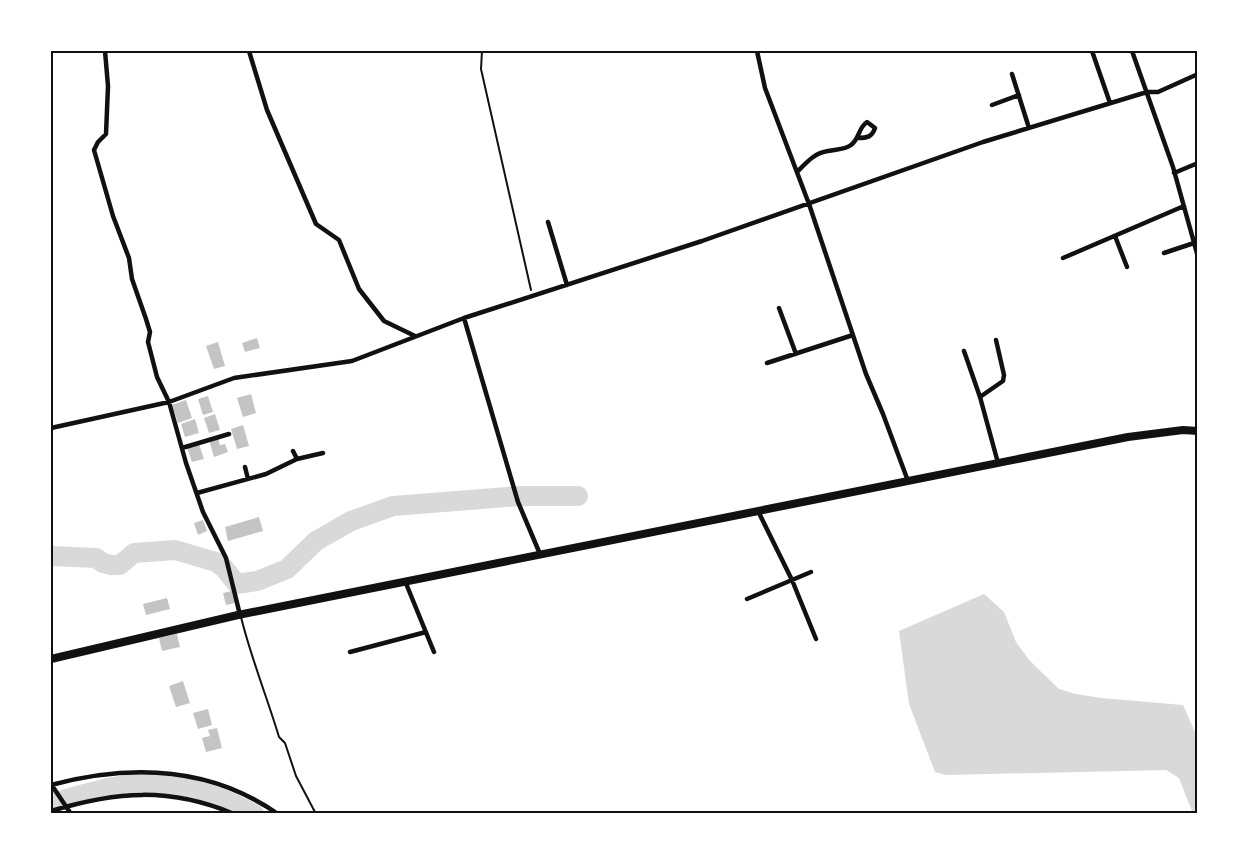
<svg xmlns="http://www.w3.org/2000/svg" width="1249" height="865" font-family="'IBM Plex Sans',sans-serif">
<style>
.water{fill:#d9d9d9}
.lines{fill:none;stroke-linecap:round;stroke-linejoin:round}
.river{stroke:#d9d9d9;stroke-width:20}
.building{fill:#c4c4c4}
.path{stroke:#111;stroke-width:2}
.service{stroke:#111;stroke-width:2}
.minor{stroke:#111;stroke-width:4.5}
.primary{stroke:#111;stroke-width:8}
.neatline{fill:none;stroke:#111;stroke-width:2}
</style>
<rect width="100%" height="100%" fill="#fff"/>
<path class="water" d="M984,594L1004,612L1016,642L1029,660L1059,689L1076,694L1101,698L1183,705L1198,739V814H1193L1179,778L1166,770L946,775L935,772L909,704L899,631Z"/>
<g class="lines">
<path class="river" d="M51,556L96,558L103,563L111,565H120L134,553L175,550L216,562L224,568L237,584L257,581L287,569L316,541L351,521L393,506L520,496H578
M51,803C74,797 96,790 119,786C164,778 216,792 254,814"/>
</g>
<path class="building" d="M257,338L260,348L245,352L242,343Z
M218,342L225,366L214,369L206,346Z
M251,394L256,413L243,417L237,398Z
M208,396L213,412L203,415L198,399Z
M186,400L192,418L178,423L172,405Z
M215,414L220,430L209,433L204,418Z
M195,419L199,433L185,437L181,424Z
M243,425L249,446L237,449L231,429Z
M218,438L220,445L225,444L228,452L214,457L209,440Z
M199,444L204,459L192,462L187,447Z
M259,517L263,531L228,541L225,527Z
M203,520L207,531L198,535L194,523Z
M232,591L235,603L226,605L223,593Z
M167,598L170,609L146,615L143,604Z
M177,634L180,647L162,651L159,638Z
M183,681L190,703L176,707L169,686Z
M208,709L212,725L198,729L193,713Z
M217,728L222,748L206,752L202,738L210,736L208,730Z"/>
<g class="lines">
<path class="path" d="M482,51L481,69L531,290"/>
<path class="service" d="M241,617C251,658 267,697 279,737L285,743L296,776L316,814"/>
<path class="minor" d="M105,51L108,86L106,134L98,142L94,150L113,216L129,258L132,279L146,319L150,332L148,342L157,377L169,402L186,463L203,512L226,558L240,615
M249,51L267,110L316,224L339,240L359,289L384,321L415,336
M757,51L765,88L809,204L866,374L883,414L908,481
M1092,51L1110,103
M1132,51L1173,167L1198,257
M1012,74L1029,128
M992,105L1019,95
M797,172C806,163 814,153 828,151C837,149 844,150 851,145C860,138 858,128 867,122L875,128C872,137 867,138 858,138
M1174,173L1198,163
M548,222L567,285
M1115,236L1127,267
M1164,253L1194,243
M1063,258L1184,206
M779,308L796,354
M464,318L518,502L540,554
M964,351L980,397L998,463
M767,363L853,335
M980,397L1003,381L1004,375L996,340
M51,428L169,402L234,378L352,361L464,318L702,241L983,142L1147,92H1158L1198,74
M182,448L229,434
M293,451L297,459
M245,467L248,479
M197,493L266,474L297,459L323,453
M758,511L792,580L816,639
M405,581L434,652
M747,599L811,572
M350,652L426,632
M51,784L71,814
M51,785C130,764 209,766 278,814
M51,811C116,791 170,787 234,814"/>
<path class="primary" d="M51,659L238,615L1128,437L1183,430L1198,431"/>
</g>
<rect width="1249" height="865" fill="none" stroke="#ffffff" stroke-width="105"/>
<rect x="52" y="52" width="1144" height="760" class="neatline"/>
</svg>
